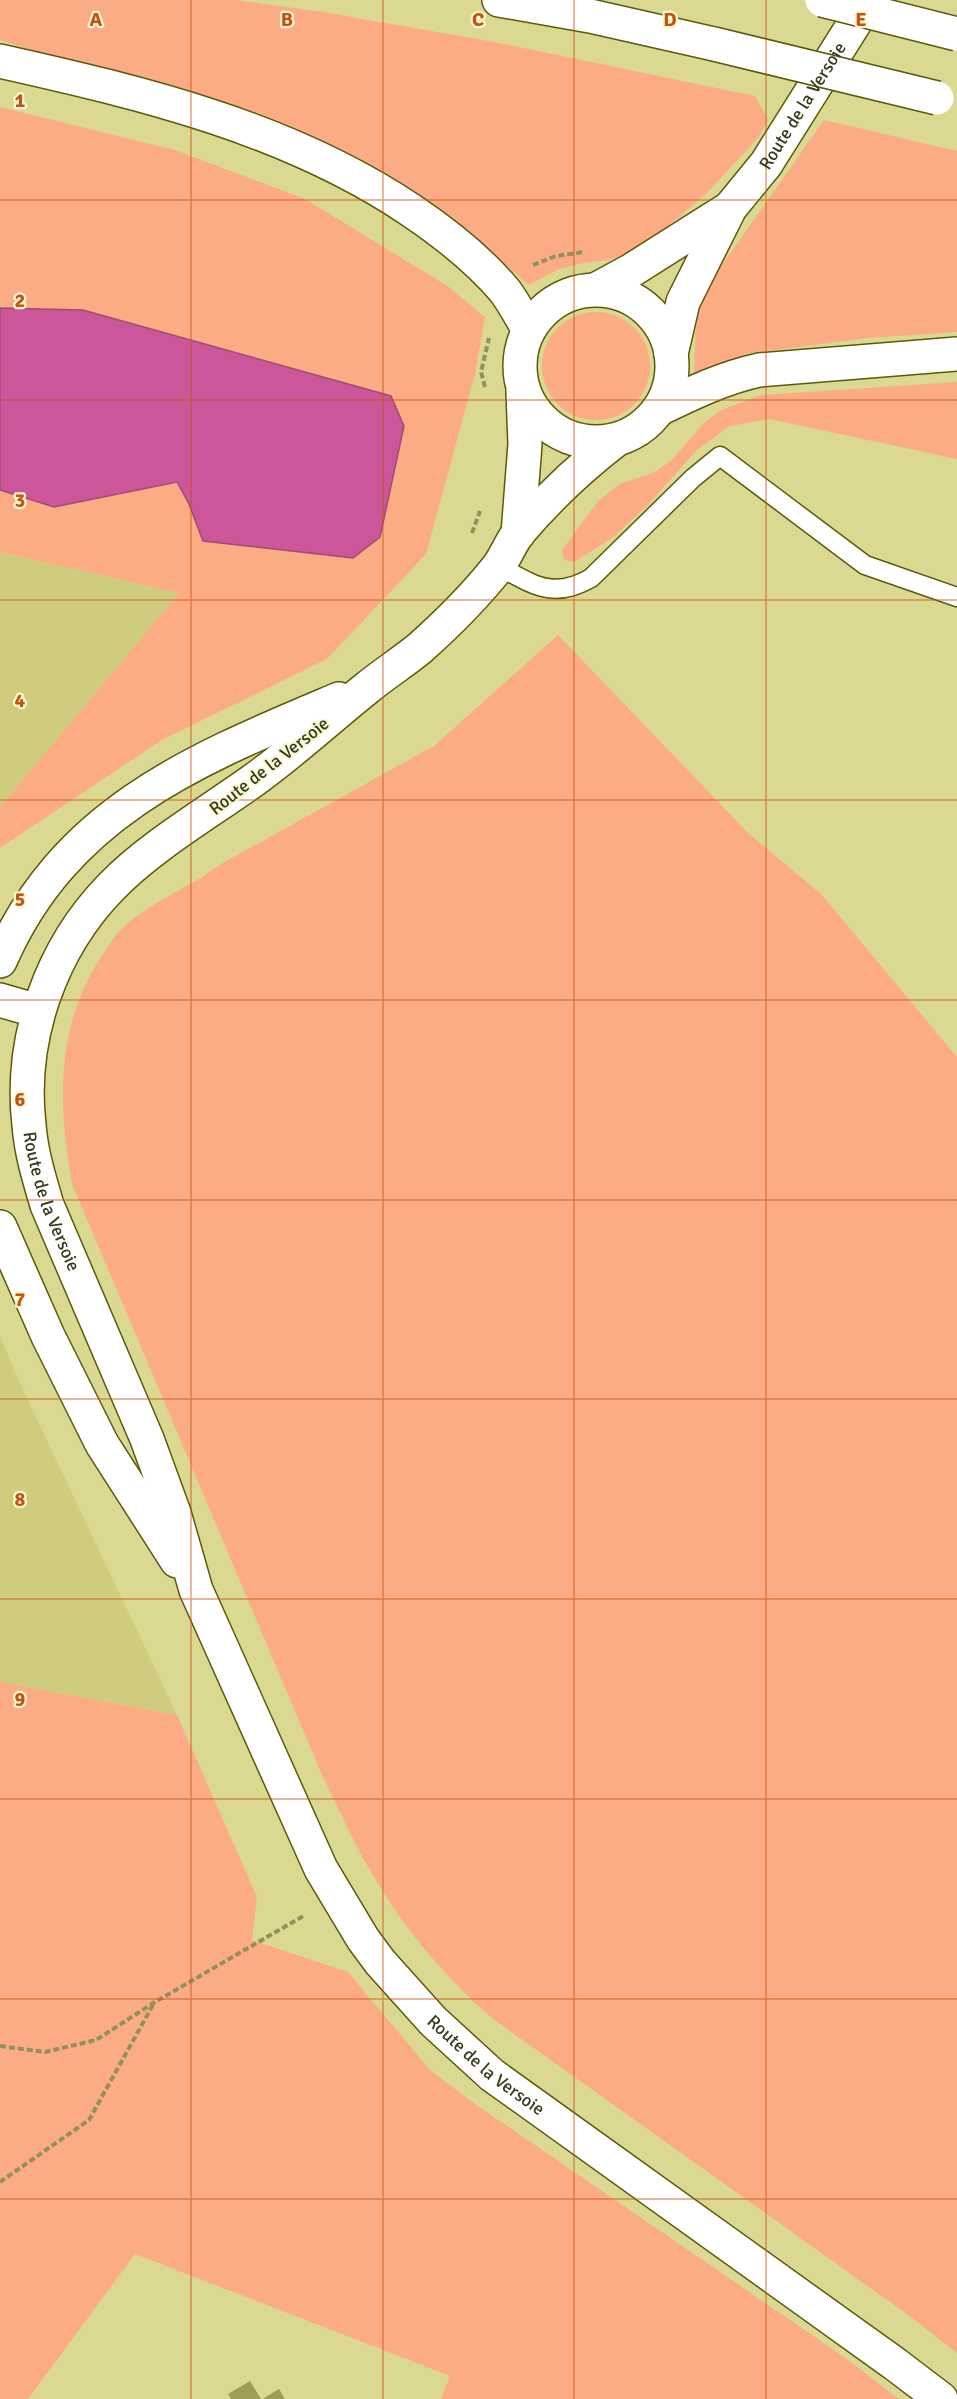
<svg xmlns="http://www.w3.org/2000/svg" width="957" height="2399" font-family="Signika,sans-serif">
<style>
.built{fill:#cfcd7d}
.green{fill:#fbac85}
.water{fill:#cb5699;stroke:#9f4d73;stroke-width:1.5}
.building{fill:#9e9c56}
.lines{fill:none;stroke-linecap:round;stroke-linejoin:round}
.service-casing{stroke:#5c590a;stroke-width:21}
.minor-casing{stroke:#5c590a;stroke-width:36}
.primary-casing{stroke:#5c590a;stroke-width:36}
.trunk-casing{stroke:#5c590a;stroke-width:36}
.path{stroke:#92905c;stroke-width:4;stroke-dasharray:6 3;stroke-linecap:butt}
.service{stroke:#fff;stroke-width:18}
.minor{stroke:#fff;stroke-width:33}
.primary{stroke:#fff;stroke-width:33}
.trunk{stroke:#fff;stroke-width:33}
.trunk-bridge-casing{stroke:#5c590a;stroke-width:36;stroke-linecap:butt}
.trunk-bridge{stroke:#fff;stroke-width:33}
.grid{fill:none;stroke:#c5520f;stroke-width:1.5;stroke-opacity:0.55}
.labels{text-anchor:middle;stroke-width:4.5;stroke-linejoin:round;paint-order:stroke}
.street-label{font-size:18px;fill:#39381b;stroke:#f8f8d5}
.grid-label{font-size:20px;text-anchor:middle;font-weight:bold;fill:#c5520f;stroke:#f8f8d5;stroke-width:4.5;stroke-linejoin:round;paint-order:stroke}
</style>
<rect width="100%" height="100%" fill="#dbd991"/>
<path class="built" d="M0,552L179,593L0,807Z
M0,1336L18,1379L177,1715L0,1682Z"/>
<path class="green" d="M0,0H236L323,12L500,43L755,96L768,120L758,138L705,195L643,247L609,260L583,263L557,270L529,285L466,230L110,75L0,40Z
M0,107L175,150L305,199L449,287L485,317L475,374L426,554L327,659L162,740L0,848V807L179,593L0,552V490L54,507L177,482L189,504L204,541L404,426L391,396L83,310L0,308Z
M824,120L957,151V332L869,338L749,353L694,374L696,319L703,292Z
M542 366a54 54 0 1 1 108 0a54 54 0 1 1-108 0Z
M957,382V459L769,419L730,426L697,450L646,507L611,539L574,562L564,560L562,550L599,500L620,484L655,472L672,460L702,425L719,411L761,395Z
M558,635L749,834L822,895L957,1057V2353L911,2317L493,2019C438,1971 399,1922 363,1858C348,1831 336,1802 322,1775L72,1184C58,1103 55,1029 101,957C107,949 112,938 120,931C148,902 187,890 219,865L434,746Z
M0,1682L177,1715L257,1897L252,1940L348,1972L430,2070L475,2104L847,2359L899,2399H441L450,2376L135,2254L28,2399H0Z"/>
<path class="water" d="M0,308L83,310L391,396L404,426L380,537L353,558L203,541L189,504L177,482L54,507L0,490Z"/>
<path class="building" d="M250,2381L261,2399H231L228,2394Z
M279,2389L285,2399H263L269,2395Z"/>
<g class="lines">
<g class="service-casing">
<path id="service" d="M498,566C534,585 553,600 591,578L693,478L720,456L865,565L957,597"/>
</g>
<g class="minor-casing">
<path id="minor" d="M0,1000L38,1011"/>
</g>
<g class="primary-casing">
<g id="primary">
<path d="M597,289L632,270L730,208"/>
<circle cx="596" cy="366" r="76"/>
<path id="s1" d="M671,354L683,302L730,208L766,164L869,0"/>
<path id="s2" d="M616,440C581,467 548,498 519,532C511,542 506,556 498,567C475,596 448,623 420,648C403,662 384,674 367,688C328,719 292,753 251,782C206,814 150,847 112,886C51,948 19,1038 29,1125C31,1152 39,1178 47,1205L147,1439L174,1513L196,1590L321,1869L363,1939L380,1962L433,2021L492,2075L895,2364L941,2399"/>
<path d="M518,534L525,444L523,392"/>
<path d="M0,961C66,810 197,759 339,699"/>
<path d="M0,1227L48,1336L102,1444L177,1561"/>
</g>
</g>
<g class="trunk-casing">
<path id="trunk" d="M499,0L590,16L714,44
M0,61C143,93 289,128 412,211C446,234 479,260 505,291C514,303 521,317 529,330
M659,409C692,393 723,378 759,370L957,354"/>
</g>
<path class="path" d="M533,265L556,256L584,252
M485,387L481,372L489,338
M472,533L480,511
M0,2046L45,2052L96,2040L155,2002L305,1915
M0,2182L89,2120L154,2003"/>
<use href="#service" class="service"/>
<use href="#minor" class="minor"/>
<use href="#primary" class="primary"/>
<use href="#trunk" class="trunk"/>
<g class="trunk-bridge-casing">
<path id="trunk-bridge" d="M822,0L957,34
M714,44L937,98"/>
</g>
<use href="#trunk-bridge" class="trunk-bridge"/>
</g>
<path class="grid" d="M191,0V2399M383,0V2399M574,0V2399M766,0V2399M0,200H957M0,400H957M0,600H957M0,800H957M0,1000H957M0,1200H957M0,1399H957M0,1599H957M0,1799H957M0,1999H957M0,2199H957"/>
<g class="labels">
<g class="street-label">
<text dy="6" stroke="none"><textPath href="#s1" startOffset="284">Route de la Versoie</textPath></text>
<text transform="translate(269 766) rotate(-38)" y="6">Route de la Versoie</text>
<text dy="6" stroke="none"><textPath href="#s2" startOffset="1018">Route de la Versoie</textPath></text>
<text dy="6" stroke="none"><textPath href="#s2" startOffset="1998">Route de la Versoie</textPath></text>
</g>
</g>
<g class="grid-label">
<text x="96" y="26">A</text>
<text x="287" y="26">B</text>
<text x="478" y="26">C</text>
<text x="670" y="26">D</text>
<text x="861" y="26">E</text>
<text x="20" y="107">1</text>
<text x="20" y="307">2</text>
<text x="20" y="507">3</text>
<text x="20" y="707">4</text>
<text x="20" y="906">5</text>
<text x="20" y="1106">6</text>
<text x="20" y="1306">7</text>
<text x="20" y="1506">8</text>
<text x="20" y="1706">9</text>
</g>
</svg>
